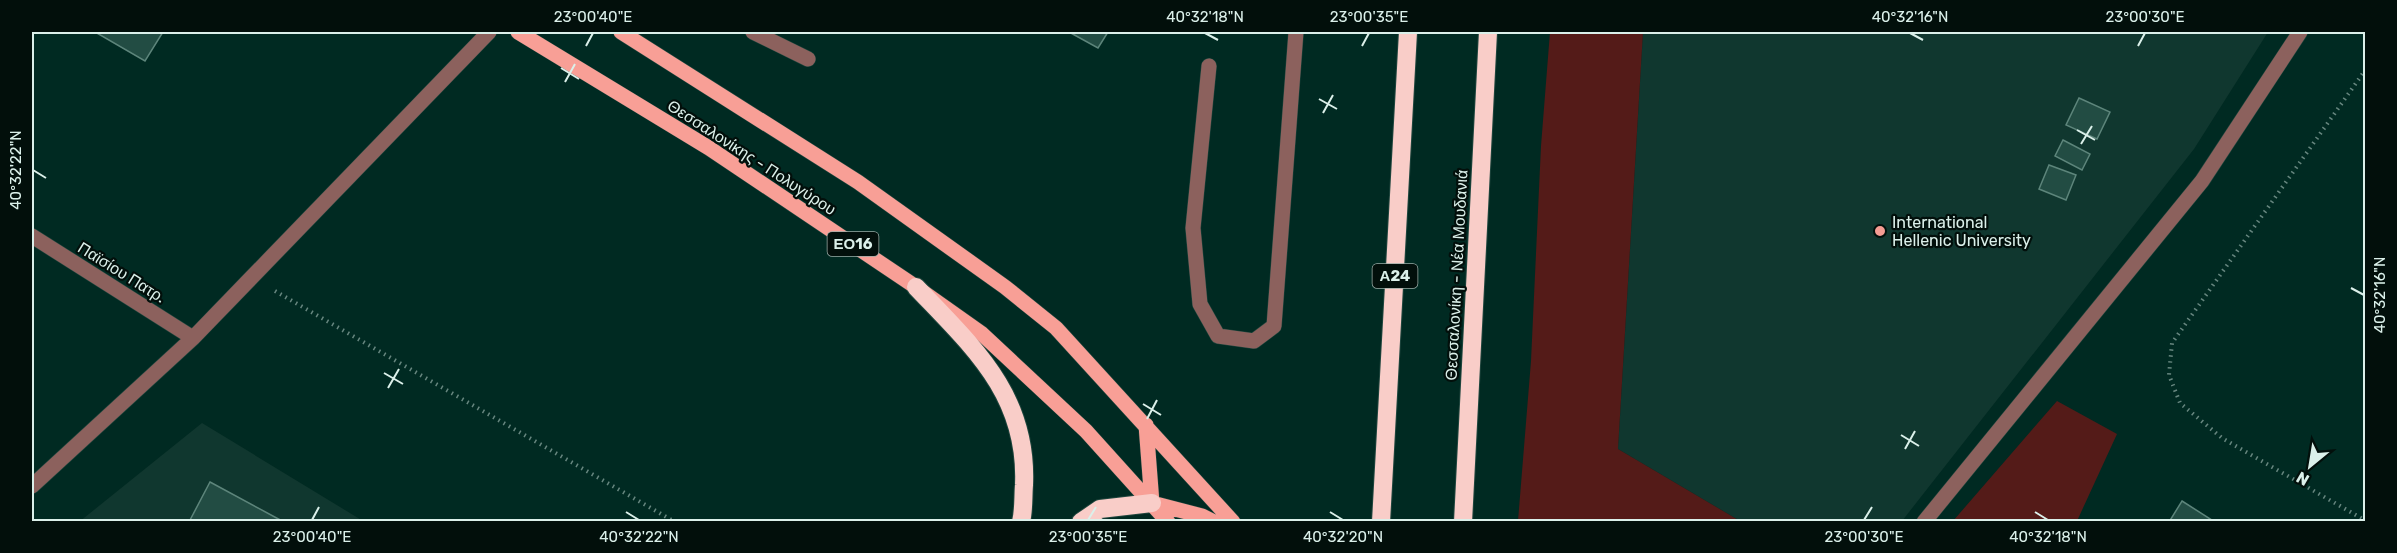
<svg xmlns="http://www.w3.org/2000/svg" width="2397" height="553" font-family="Rubik,sans-serif">
<style>
.built{fill:#10372f}
.green{fill:#541b18}
.building{fill:#224c43;stroke:#5d857b;stroke-width:1.5}
.lines{fill:none;stroke-linecap:round;stroke-linejoin:round}
.minor-casing{stroke:#1f463e;stroke-width:16}
.major-casing{stroke:#1f463e;stroke-width:16}
.highway-casing{stroke:#1f463e;stroke-width:20}
.path{stroke:#66867f;stroke-width:4;stroke-dasharray:1.5 4.5;stroke-linecap:butt}
.minor{stroke:#8c615d;stroke-width:15}
.major{stroke:#f89f96;stroke-width:15}
.highway{stroke:#f9cdc8;stroke-width:18}
.ticks{fill:none;stroke:#dbf0ea;stroke-width:2}
.poi-dot{fill:#f59c93;stroke:#020f0b;stroke-width:2}
.labels{text-anchor:middle;stroke-width:4.5;stroke-linejoin:round;paint-order:stroke}
.shield{fill:#020f0b;stroke:#9aaca7;stroke-width:1.5}
.shield-label{font-size:15px;font-weight:bold;fill:#dbf0ea}
.street-label{font-size:16px;fill:#dbf0ea;stroke:#020f0b}
.poi-label{font-size:16px;fill:#dbf0ea;stroke:#020f0b;text-anchor:start}
.neatline{fill:none;stroke:#dbf0ea;stroke-width:2}
.ticks-label{font-size:15px;text-anchor:middle;fill:#dbf0ea}
</style>
<rect width="100%" height="100%" fill="#002a22"/>
<path class="built" d="M1643,32H2268L2194,149L1902,521H1740L1618,449Z
M202,423L363,521L79,522Z"/>
<path class="green" d="M1550,32H1643L1618,449L1740,521H1518L1531,361L1541,146Z
M2057,401L2117,434L2077,521H1953Z"/>
<path class="building" d="M95,32H163L145,61Z
M1069,32H1108L1098,48Z
M2079,98L2110,112L2097,139L2066,125Z
M2063,140L2090,154L2082,170L2055,156Z
M2049,165L2076,175L2066,200L2039,189Z
M210,482L284,522H189Z
M2182,501L2215,522H2169Z"/>
<g class="lines">
<g class="minor-casing">
<path id="minor" d="M753,32L808,59
M1209,66L1193,228L1200,304L1218,336L1254,341L1274,326L1296,32
M32,236L193,338
M32,486L193,338L489,32
M1924,522L2202,181L2300,32"/>
</g>
<g class="major-casing">
<path id="major" d="M518,32L709,148L916,287L981,333L1086,431L1168,522
M621,32L858,182L1005,287L1056,328L1233,522
M1146,425L1152,503
M1152,503L1202,516L1214,522"/>
</g>
<g class="highway-casing">
<path id="highway" d="M916,287C973,347 1028,395 1024,485C1023,497 1024,510 1021,522
M1081,522L1100,509L1152,503
M1381,522L1408,32
M1463,522L1488,32"/>
</g>
<path class="path" d="M2366,69L2172,343L2169,375L2180,403L2222,438L2366,521
M275,291L675,522"/>
<use href="#minor" class="minor"/>
<use href="#major" class="major"/>
<use href="#highway" class="highway"/>
</g>
<path class="ticks" d="M1205,33L1218,40M1910,33L1923,40M586,46L593,33M1362,46L1369,33M2138,46L2145,33M561,68L579,79M565,82L575,64M1319,99L1337,109M1323,113L1333,95M2077,130L2095,140M2081,144L2092,126M33,170L46,178M2351,288L2364,295M384,373L403,384M388,388L399,369M1143,404L1161,415M1147,419L1157,400M1901,435L1919,446M1905,449L1915,431M626,512L639,520M1330,512L1343,520M2035,512L2048,520M312,520L319,507M1088,520L1096,507M1864,520L1872,507"/>
<circle class="poi-dot" cx="1880" cy="231" r="6"/>
<g class="labels">
<g class="shield">
<rect x="827.5" y="232" width="51" height="24" rx="4.5"/>
<rect x="1372.5" y="264" width="45" height="24" rx="4.5"/>
</g>
<g class="shield-label">
<text x="853" y="249">ΕΟ16</text>
<text x="1395" y="281">Α24</text>
</g>
<g class="street-label">
<text transform="translate(752 157) rotate(33)" y="6">Θεσσαλονίκης - Πολυγύρου</text>
<text transform="translate(122 272) rotate(32)" y="6">Παϊσίου Πατρ.</text>
<text transform="translate(1456 275) rotate(-87)" y="6">Θεσσαλονίκη - Νέα Μουδανιά</text>
</g>
<g class="poi-label">
<text x="1892" y="228">International<tspan x="1892" dy="18">Hellenic University</tspan></text>
</g>
</g>
<rect width="2397" height="553" fill="none" stroke="#020f0b" stroke-width="66"/>
<g transform="translate(2310 466) rotate(210)" stroke="#020f0b" stroke-width="4.5" paint-order="stroke">
<path d="M0-4.5L10 22L0 15L-10 22Z" fill="#dbf0ea"/>
<text y="-9" font-size="16" font-weight="bold" text-anchor="middle" fill="#dbf0ea">N</text>
</g>
<rect x="33" y="33" width="2331" height="487" class="neatline"/>
<g class="ticks-label">
<text x="593" y="22">23°00'40"E</text>
<text x="1205" y="22">40°32'18"N</text>
<text x="1369" y="22">23°00'35"E</text>
<text x="1910" y="22">40°32'16"N</text>
<text x="2145" y="22">23°00'30"E</text>
<text transform="translate(16 170) rotate(-90)" y="5">40°32'22"N</text>
<text transform="translate(2380 295) rotate(-90)" y="5">40°32'16"N</text>
<text x="312" y="542">23°00'40"E</text>
<text x="639" y="542">40°32'22"N</text>
<text x="1088" y="542">23°00'35"E</text>
<text x="1343" y="542">40°32'20"N</text>
<text x="1864" y="542">23°00'30"E</text>
<text x="2048" y="542">40°32'18"N</text>
</g>
</svg>
